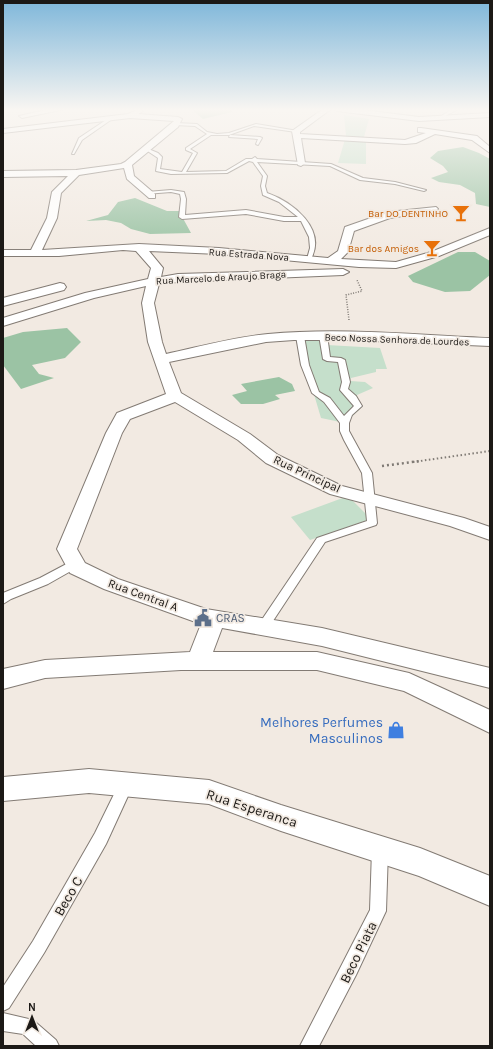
<svg xmlns="http://www.w3.org/2000/svg" width="493" height="1049" font-family="Karla,sans-serif">
<style>
.green{fill:#c5dfcb}
.forest{fill:#9bc3a4}
.lines{fill:none;stroke-linecap:round;stroke-linejoin:round}
.lane-casing{stroke:#837b74;stroke-width:2}
.street-casing{stroke:#837b74;stroke-width:2}
.path-far2{stroke:#807b75;stroke-width:1.5;stroke-dasharray:1 1.5;stroke-linecap:butt}
.path-far1{stroke:#807b75;stroke-width:2;stroke-dasharray:1.5 2.5;stroke-linecap:butt}
.path{stroke:#807b75;stroke-width:2.5;stroke-dasharray:2 3;stroke-linecap:butt}
.lane{fill:#fff;fill-rule:evenodd}
.street{fill:#fff;fill-rule:evenodd}
.labels{text-anchor:middle;stroke-width:3.5;stroke-linejoin:round;paint-order:stroke}
.far-food-label{font-size:10px;fill:#c56008;stroke:#f2eae2;text-anchor:end}
.far-street-label{font-size:10px;fill:#1c1916;stroke:#f2eae2}
.street-label{font-size:12px;fill:#1c1916;stroke:#f2eae2}
.service-label{font-size:12px;fill:#4e5e75;stroke:#f2eae2;text-anchor:start}
.near-shop-label{font-size:14px;fill:#366cbe;stroke:#f2eae2;text-anchor:end}
.near-street-label{font-size:14px;fill:#1c1916;stroke:#f2eae2}
</style>
<rect width="100%" height="100%" fill="#f2eae2"/>
<path class="green" d="M344,115L369,119L364,137L372,139L366,141V164L338,163L346,136Z
M297,337H329L327,345L380,348L387,369H376V372L351,378L350,381L365,382L373,388L357,395L360,409L345,423L321,418Z
M348,496L371,519L310,540L291,517Z"/>
<path class="forest" d="M191,109H231L232,112L203,119Z
M463,147L479,153L490,159V207L476,204L475,193L460,185L439,182L431,178L448,172L443,166L430,158L438,151Z
M135,198L167,211H179L191,233L150,234L131,229L121,223L106,220L86,221L108,215L118,202Z
M458,252H475L490,261V275L470,291L445,292L413,282L408,276Z
M67,328L81,342L65,358L32,365L39,374L54,378L21,389L3,365V338L23,332Z
M279,377L292,384L295,391L275,395L280,399L263,404H241L232,395L247,391L241,384Z"/>
<g class="lines">
<g class="lane-casing">
<path id="lane" d="M452,109H458L440,119V117Z
M112,116L115,117L82,140L74,154H72L79,138Z
M176,123L197,124L207,132L217,134L229,133L256,124L298,131L296,132L254,126L229,135H211L190,149L197,153L186,172L226,171L246,159H252L255,157L257,159L331,164L363,178L395,182L426,190L424,191L395,184L360,180L330,166L257,162L267,176L265,186L267,193C293,202 327,229 311,259H307L310,248L309,237L301,221H284L246,214L182,219L179,217L181,199L180,194L171,192L145,194L147,192L171,190L184,192L186,199L185,215L246,210L284,217H298L279,202L263,195L261,186L263,176L253,162L249,161L227,173L171,174L156,171L158,158L146,150V148L158,153L162,157L160,169L182,172L193,153L186,150V148L207,134L195,126L175,125Z
M230,135L260,137L262,138L258,145L256,144L258,139L229,137Z
M323,333L327,335L330,357L341,358L345,360L350,382L348,389L356,396L362,406L352,415L349,423V431L372,473L377,523L376,525L325,542L267,630L263,631L259,630L257,627L259,624L317,538L367,521L362,473L344,440L340,431V423L324,402L312,393L301,365L296,336L300,334L304,336L309,365L319,392L330,398L344,416L354,406L340,390L342,382L338,362L327,361L323,359L319,335Z
M74,560L78,561L79,564L78,567L48,584L11,599L3,604V593L40,578Z
M126,779L131,780L133,785L106,844L44,953L9,1008L3,1011V987L33,941L95,833L121,780Z
M380,843L385,845L388,850L386,911L356,975L319,1046H300L370,910L372,850L375,845Z
M3,1013L33,1020L56,1040L59,1046H36L23,1034L3,1031Z"/>
</g>
<g class="street-casing">
<path id="street" d="M50,109H65L22,118L19,116Z
M139,109L143,111L138,114L178,117L182,119L178,127L132,165L134,176L155,194V198H149L127,179L124,168L79,175L61,193L57,218L42,250L139,244L219,248L328,258L338,251L345,227L388,212L436,207L438,209L436,211L390,218L354,231L348,252L341,259L396,262L431,252L490,228V235L439,256L396,268L359,267L219,254L149,251L163,268L161,277L178,274L343,269L349,272L343,275L178,282L159,284L154,303L162,342L166,354C199,347 234,337 268,334C341,327 416,335 490,338V346L350,340H294L266,342L169,362L181,393L250,434L278,455L342,486L464,518L490,527V540L450,526L330,494L266,463L238,440L175,402L130,419L122,433L77,549L85,563L118,579L206,609L322,628L490,668V688L322,646L222,628L213,652H317L409,673L490,710V733L404,691L317,670H181L45,678L3,689V669L45,660L190,652L201,624L104,589L70,573L57,549L106,433L117,413L166,394L148,342L142,303L146,286L94,298L3,326V318L85,293L148,279L151,268L136,251L123,250L59,256H3V250H31L47,218L52,192L68,176L3,177V171L76,170L121,164L125,162L174,121L130,118L3,133V129L128,114Z
M323,109H331L300,132V134L405,140L426,133L418,132V128H421L477,136L490,147V153L472,140L435,134L416,143L405,144L301,138L305,163L301,166L298,165L292,131Z
M334,109H355L419,117L490,113V117L419,121L337,111Z
M60,283L64,284L66,287L64,290L3,306V298Z
M89,769L209,780L281,805L420,848L490,876V906L419,876L281,831L209,804L89,793L3,801V777Z"/>
</g>
<path class="path-far2" d="M349,320L346,295L362,291L357,280"/>
<path class="path-far1" d="M413,462L490,451"/>
<path class="path" d="M382,466L420,461"/>
<use href="#lane" class="lane"/>
<use href="#street" class="street"/>
</g>
<linearGradient id="sky" x2="0" y2="1"><stop stop-color="#7fb7da"/><stop offset="0.43" stop-color="#f9f6f2"/><stop offset="1" stop-color="#f9f6f2" stop-opacity="0"/></linearGradient>
<rect width="493" height="256" fill="url(#sky)"/>
<defs>
<g id="bar-bare" transform="scale(1.38)"><path d="M-6-5H6L.8 .8V4.5H3.5V6h-7V4.5H-.8V.8Z" fill="#e8710a" stroke="#f2eae2" stroke-width="2.5" paint-order="stroke"/></g>
<g id="civic-bare" transform="scale(1.38)"><path d="M-.6-6.5H3V-4.5H.6V-3L4-1V1h2V6H-6V1h2V-1L-.6-3ZM-1.2 2.5V6h2.4V2.5Z" fill="#5c6f8a" stroke="#f2eae2" stroke-width="2.5" paint-order="stroke"/></g>
<g id="shop-bare" transform="scale(1.38)"><path d="M-5-2.5h2.3a2.7 3.5 0 0 1 5.4 0H5L5.5 6h-11ZM-1.5-2.5h3a1.5 2.3 0 0 0-3 0Z" fill="#3f7fe0" stroke="#f2eae2" stroke-width="2.5" paint-order="stroke"/></g>
</defs>
<g fill-rule="evenodd">
<use href="#bar-bare" x="461" y="213"/>
<use href="#bar-bare" x="432" y="248"/>
<use href="#civic-bare" x="203" y="618"/>
<use href="#shop-bare" x="396" y="730"/>
</g>
<g class="labels">
<g class="far-food-label">
<text x="448" y="217">Bar DO DENTINHO</text>
<text x="419" y="252">Bar dos Amigos</text>
</g>
<g class="far-street-label">
<text transform="translate(249 254) rotate(4)" y="4">Rua Estrada Nova</text>
<text transform="translate(221 277) rotate(-3)" y="4">Rua Marcelo de Araujo Braga</text>
<text transform="translate(397 339) rotate(2)" y="4">Beco Nossa Senhora de Lourdes</text>
</g>
<g class="street-label">
<text transform="translate(307 474) rotate(25)" y="4">Rua Principal</text>
<text transform="translate(143 595) rotate(20)" y="4">Rua Central A</text>
</g>
<g class="service-label">
<text x="216" y="622">CRAS</text>
</g>
<g class="near-shop-label">
<text x="383" y="727">Melhores Perfumes<tspan x="383" dy="16">Masculinos</tspan></text>
</g>
<g class="near-street-label">
<text transform="translate(252 808) rotate(18)" y="5">Rua Esperanca</text>
<text transform="translate(68 896) rotate(-60)" y="5">Beco C</text>
<text transform="translate(358 952) rotate(-64)" y="5">Beco Piata</text>
</g>
</g>
<rect width="493" height="1049" fill="none" stroke="#1c1916" stroke-width="8"/>
<g transform="translate(32 1017)" stroke="#f2eae2" stroke-width="3" paint-order="stroke">
<path d="M0-3L7 15L0 10L-7 15Z" fill="#1c1916"/>
<text y="-6" font-size="11" font-weight="bold" text-anchor="middle" fill="#1c1916">N</text>
</g>
</svg>
